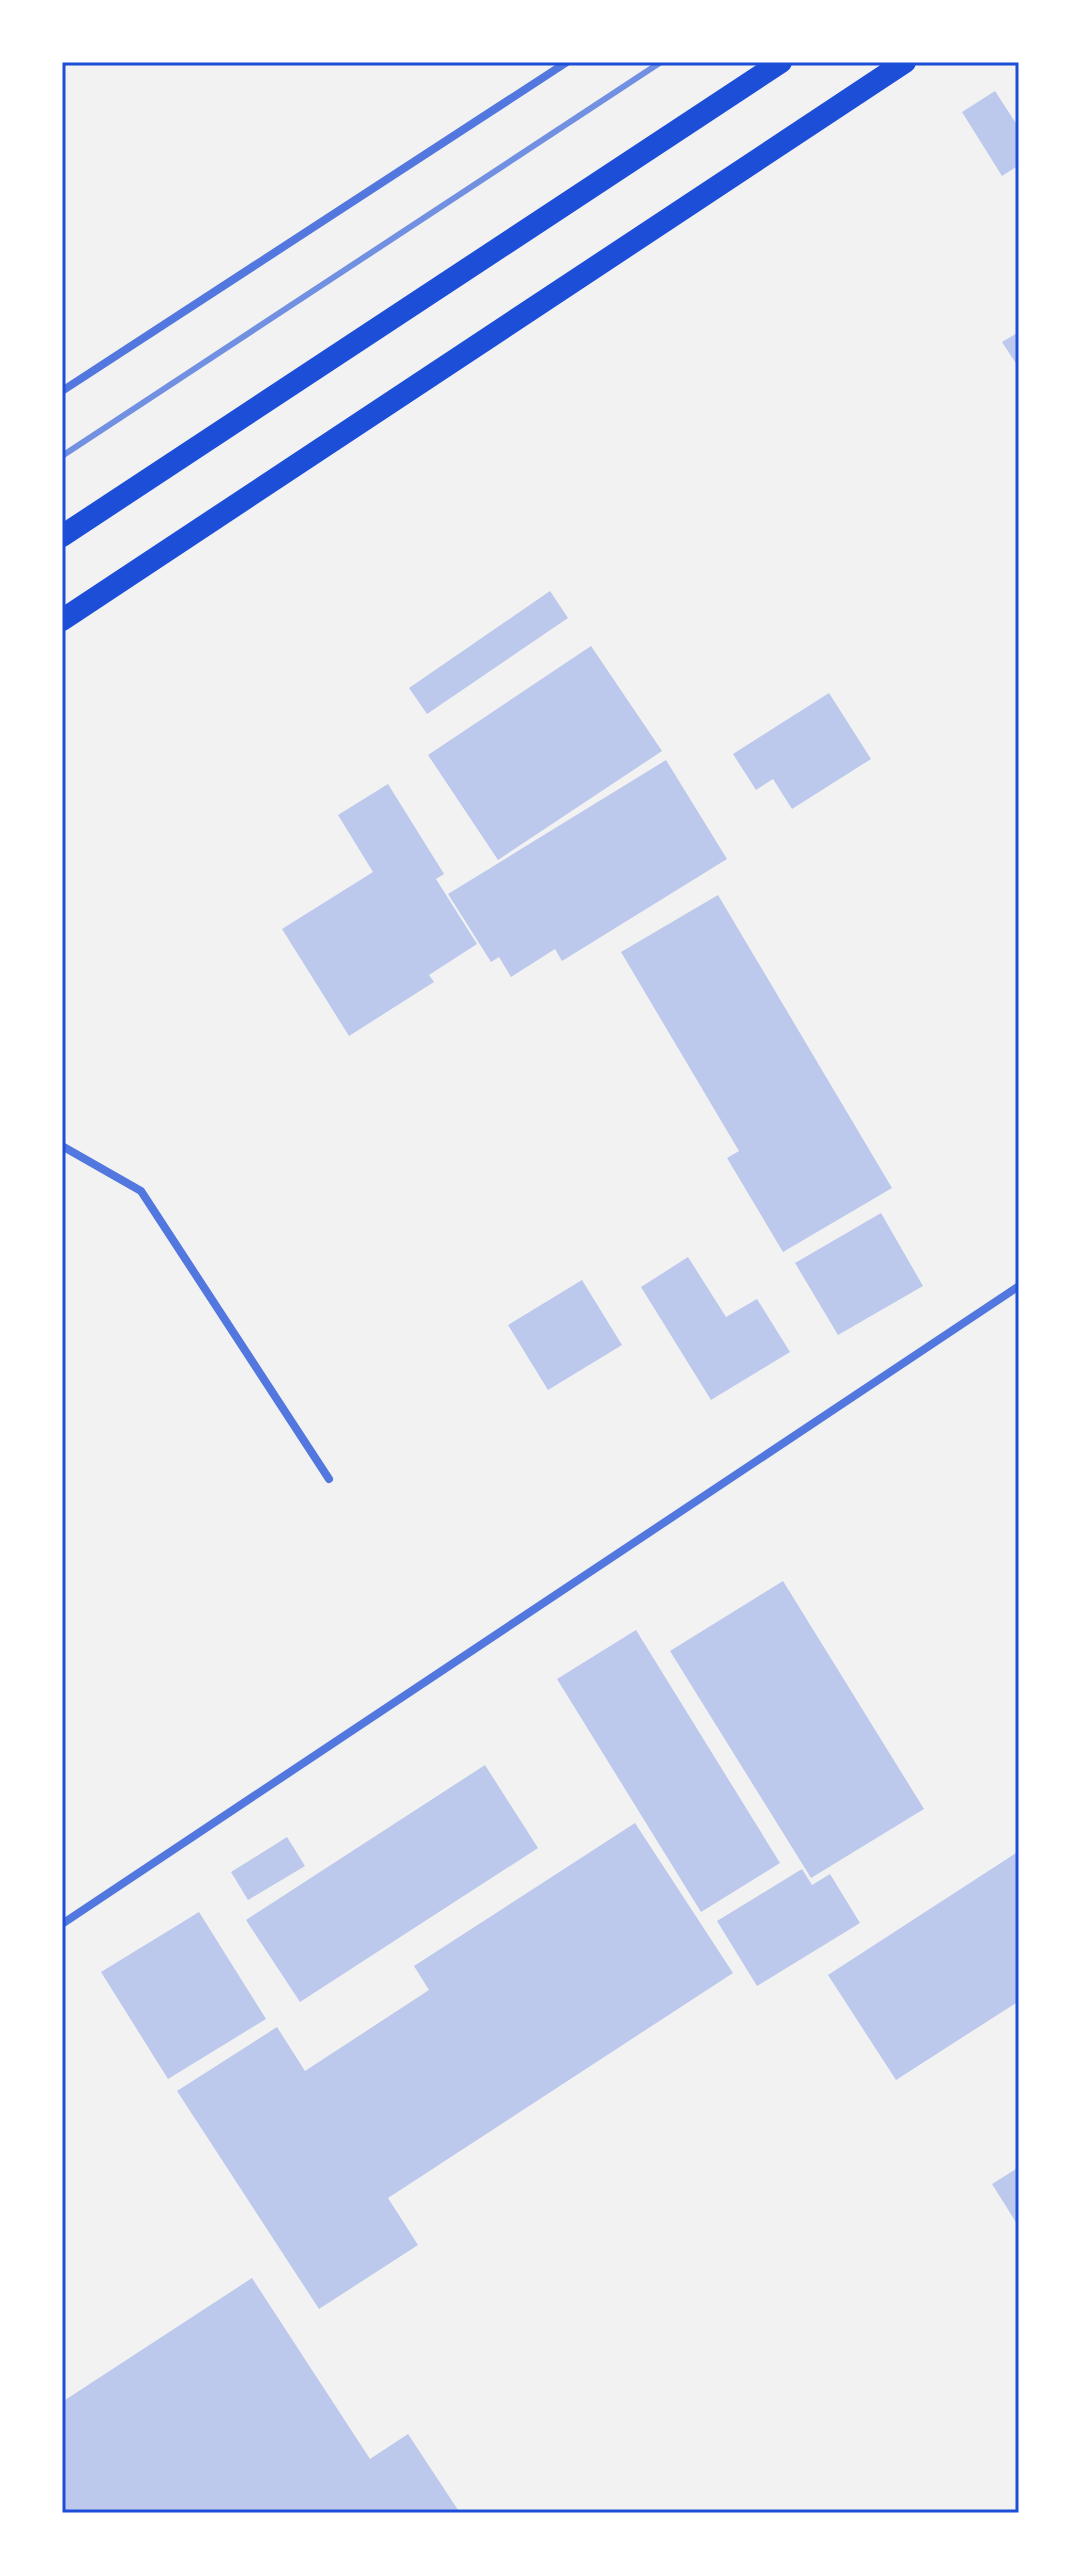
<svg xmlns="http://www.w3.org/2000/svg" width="1081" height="2575" font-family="Helvetica,sans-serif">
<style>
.building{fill:#bdc9ec}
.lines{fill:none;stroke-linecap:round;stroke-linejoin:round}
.minor{stroke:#5277de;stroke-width:8}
.trunk{stroke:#1d4ed8;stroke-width:22}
.rail{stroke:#7290e2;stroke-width:6}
.neatline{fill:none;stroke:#1d4ed8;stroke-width:3}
</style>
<rect width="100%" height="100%" fill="#f2f2f2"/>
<path class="building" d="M995,91L1019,128V165L1002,176L962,112Z
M1019,332V368L1002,342Z
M550,591L568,618L427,714L409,688Z
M591,646L662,751L498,860L428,755Z
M829,693L871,759L792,809L773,779L756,790L733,754Z
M666,760L727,859L562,961L555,949L511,977L499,957L491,962L448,894Z
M388,784L444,874L436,879L477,944L429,975L434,982L349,1036L282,929L373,872L338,815Z
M718,895L892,1188L783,1252L727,1158L739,1151L621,952Z
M881,1213L923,1286L838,1335L795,1263Z
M688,1257L726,1317L757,1299L790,1352L711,1400L641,1287Z
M582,1280L622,1345L548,1390L508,1325Z
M783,1581L924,1809L811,1878L670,1651Z
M636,1630L780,1863L701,1912L557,1679Z
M485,1765L538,1848L300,2002L246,1920Z
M635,1823L733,1973L388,2198L418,2245L319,2309L177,2091L277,2027L305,2071L429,1990L414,1966Z
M287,1837L305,1866L248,1900L231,1872Z
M1019,1851V2001L896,2080L828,1975Z
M802,1869L812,1885L830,1874L860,1923L757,1986L717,1921Z
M199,1912L266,2019L168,2079L101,1972Z
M1019,2167V2227L992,2184Z
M252,2278L370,2459L408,2434L460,2513H62V2402Z"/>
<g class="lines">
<path class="minor" d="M62,391L567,62
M62,1146L141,1191L329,1479
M62,1924L1019,1286"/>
<path class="trunk" d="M62,536L781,62
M62,620L905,62"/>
<path class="rail" d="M62,456L661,62"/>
</g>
<rect width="1081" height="2575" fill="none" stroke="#ffffff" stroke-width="128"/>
<rect x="64" y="64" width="953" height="2447" class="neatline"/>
</svg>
